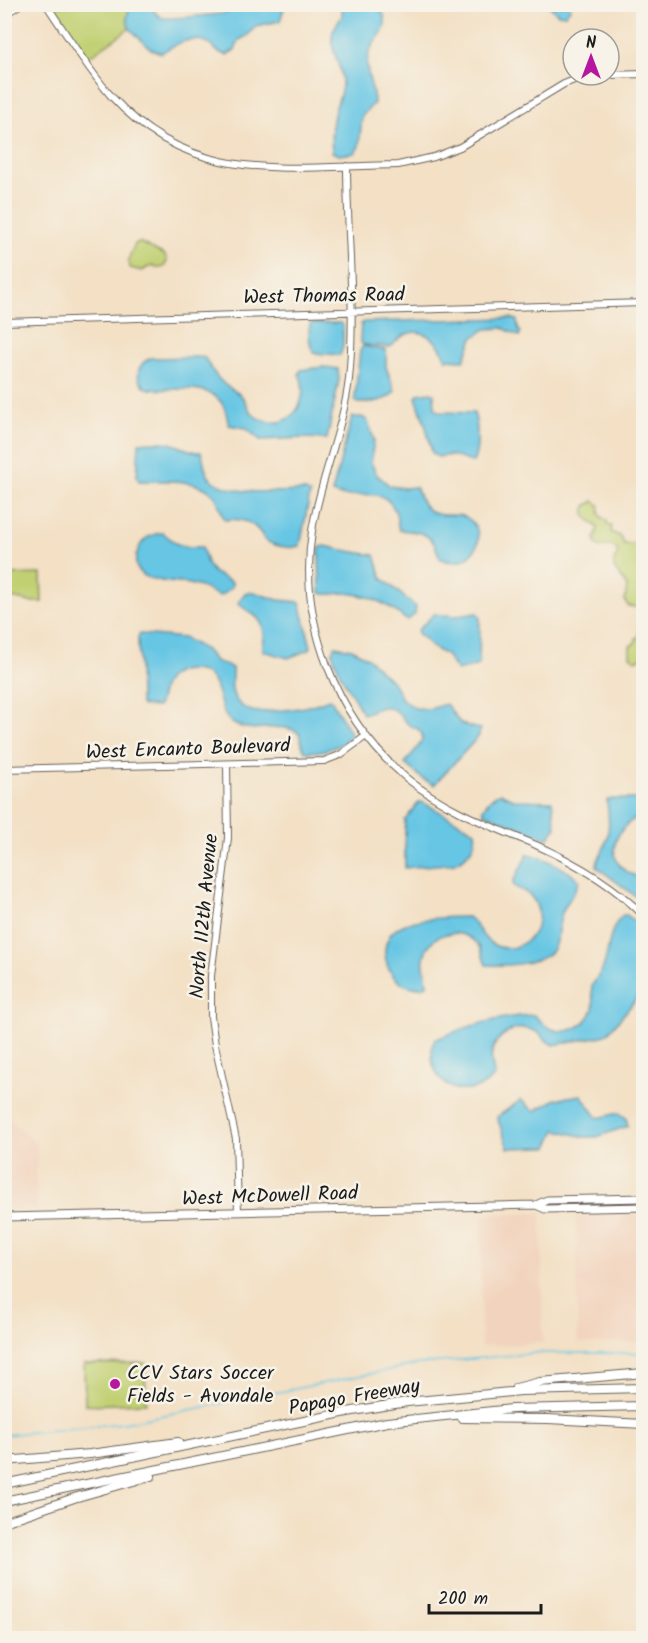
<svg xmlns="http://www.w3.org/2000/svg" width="648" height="1643" font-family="Kalam,sans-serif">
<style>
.built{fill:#f2d4be}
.green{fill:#c1d072;stroke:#6e7647;stroke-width:1.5}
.water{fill:#66c6e4;stroke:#417180;stroke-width:1.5}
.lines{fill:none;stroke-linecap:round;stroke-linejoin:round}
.stream{stroke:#66c6e4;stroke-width:1.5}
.secondary-casing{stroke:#676157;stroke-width:8}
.primary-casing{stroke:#676157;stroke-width:9}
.highway-casing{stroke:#676157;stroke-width:10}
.secondary{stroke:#fff;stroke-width:6}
.primary{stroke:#fff;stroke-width:7}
.highway{stroke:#fff;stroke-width:8}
.poi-dot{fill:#b5179e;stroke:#f7f3e8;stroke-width:2}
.labels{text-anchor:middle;stroke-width:5;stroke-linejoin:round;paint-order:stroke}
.street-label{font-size:20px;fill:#1c1c1c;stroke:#f7f3e8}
.poi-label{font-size:20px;fill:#1c1c1c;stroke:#f7f3e8;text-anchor:start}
</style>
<rect width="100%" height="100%" fill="#f7f3e8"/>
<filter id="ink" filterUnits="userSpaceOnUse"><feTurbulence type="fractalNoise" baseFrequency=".0167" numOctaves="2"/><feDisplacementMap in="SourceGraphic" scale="12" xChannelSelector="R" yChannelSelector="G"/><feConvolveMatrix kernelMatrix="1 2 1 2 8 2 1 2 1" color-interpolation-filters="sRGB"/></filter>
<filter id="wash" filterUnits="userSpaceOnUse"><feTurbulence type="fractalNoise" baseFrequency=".008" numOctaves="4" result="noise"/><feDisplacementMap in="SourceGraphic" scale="24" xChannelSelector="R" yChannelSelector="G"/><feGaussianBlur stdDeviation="1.35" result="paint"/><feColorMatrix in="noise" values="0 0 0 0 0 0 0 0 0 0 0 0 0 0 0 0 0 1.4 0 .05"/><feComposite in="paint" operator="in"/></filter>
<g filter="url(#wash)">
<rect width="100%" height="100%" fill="#f3e0c5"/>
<path class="built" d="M5,1114L37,1145V1209H5Z
M614,1212L643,1213V1342L578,1343L576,1215Z
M541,1213L543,1343L481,1346V1215Z"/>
<path class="green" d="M51,5H130L127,17L129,29L87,58Z
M139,242L165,255L167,261L164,267L159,268L152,265L142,271L130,268L128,260L135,244Z
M594,501L600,506C598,513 600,518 607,520V525L612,526L611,532L620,536L624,544H637C648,557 644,594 643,612L637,607L628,606L625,601L627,586L614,568V560L618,554L616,548L609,545L600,548L596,544L595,538L598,528C592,520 581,519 586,506Z
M41,574L42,602H30L12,598L5,614V575Z
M643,624V658L635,660L630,656V646L635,643L636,638L639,636V624Z
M145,1363L146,1403L85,1405L84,1364Z"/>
<path class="water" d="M130,5H150C153,10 157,16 163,18C168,19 226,14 229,12C232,11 232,8 234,5H285L280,21L256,26L247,36L239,40L235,50L227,55C216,53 216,48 207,43C192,34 174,45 161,53L151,49L129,28L127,17Z
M342,5C356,4 377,0 384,15C385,20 386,25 384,29C380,37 372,43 369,53C363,71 374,86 374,103L362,116L359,146L355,153L339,155L332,152C331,140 331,127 334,115C336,104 342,94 342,83C342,57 319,42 342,17Z
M445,5H493C477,11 459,16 445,5Z
M548,5H570V9L565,15L558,14Z
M511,318L517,320L518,329L521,332L519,336L503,328L486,329L473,338L464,360L446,359C439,340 421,324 401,337C397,340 394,344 390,347L366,345L362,344L360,340L361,324L364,322Z
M313,323H341L343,325V347L340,355L314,353C309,345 308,333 310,324Z
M363,346L386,350V367L395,391C388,401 370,403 358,403L355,400V397L360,351Z
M202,357L205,358C210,368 215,376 224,384C230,389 239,392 243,398C248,406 249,414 260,419C289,433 312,401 299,374L301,370L323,367L338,369L339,380L327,439L303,438L260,440L246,428L229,425C227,420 227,413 224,407C211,380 173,392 149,389C133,381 136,364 151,358Z
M431,392L434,394L435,408L439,412L474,413C478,425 479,451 473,462C460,460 453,452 438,457L432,453L426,427L416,397L418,394Z
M352,417H362L367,420L374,439L371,462L376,474L390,486L404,488L416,487C419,493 420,499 423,504C438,524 457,508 470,520C492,540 467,571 441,559C438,555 437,550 435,545C427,531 413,531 399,530C397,524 398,517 395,511C382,481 354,503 332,493Z
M139,443C149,442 164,441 173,444C184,447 188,452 201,452C205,460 203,470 210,478C228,497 282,491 306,491L310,494L300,546C290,549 273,547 264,539C263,537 261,533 259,531C250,520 238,518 225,520C220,512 220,502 213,494C197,478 160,481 139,481L137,477Z
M163,533L177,544L189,547H202L208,566L214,573L232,582V587L220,596C211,593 204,587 194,585C176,580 124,587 138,550C143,538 151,534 163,533Z
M325,546C342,550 358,553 375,555L382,578L416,607L415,614L408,620L405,619C388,604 367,594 344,593C336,593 327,596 320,593L319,550L321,547Z
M253,592L278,600L300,602L311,647L309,650L288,658L263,651C262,646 264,642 264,637C264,615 250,615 238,603L245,593Z
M477,613L480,617L479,665L457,671L446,655L433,648L418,633V630L434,614L456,616Z
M140,634L184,638L206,650L215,661L232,668C233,677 229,686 234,696C242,713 257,713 274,711C295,709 308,708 329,699L332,701L351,735C341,748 323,752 306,752L303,748L299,733C278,720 256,735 236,725C210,713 229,669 189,670C181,670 174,673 168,679C159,688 163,700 157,707L143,706L140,703V695L138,637Z
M335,646L352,649L368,658L395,685L402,699L415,708L429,709L446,704L461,724L480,729L479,736L434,785L423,779L405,764C409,755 424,745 422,735C421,728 412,728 408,724C403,720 400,714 394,710C383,702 374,711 363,714L340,674L332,652Z
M500,793L515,800L552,801L556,827L548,839L484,813L483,809C488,802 492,796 500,793Z
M612,799H643V815C608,828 602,870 643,878V902L597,867C596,859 603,853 605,845C611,829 608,816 607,800Z
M419,802H422L475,831C478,844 467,858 455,863L405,868V820Z
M528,854C540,855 570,871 579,880C578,889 566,902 562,913C558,924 559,938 553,949C544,965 503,966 486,965C482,956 482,947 474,941C456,925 427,935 424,958C422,968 427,976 427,985C390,999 367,940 403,925C419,918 451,917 468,917C478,924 481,938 492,944C521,960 551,925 533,899C528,892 520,890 514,886L513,882Z
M623,915H627L643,930V985L634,1002L607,1034L602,1036L554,1045C546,1043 542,1034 535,1031C518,1023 496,1034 492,1052C490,1060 493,1068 495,1076C464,1108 422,1082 434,1040C470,1025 495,1017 534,1015C539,1019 542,1024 548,1027C565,1037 587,1027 593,1009C595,1001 590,993 592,986C594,981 599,976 602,970C610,952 607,930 623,915Z
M581,1095L598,1118L619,1113L626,1118L628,1126L597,1137H585L556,1130L548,1147L508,1148L497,1117L521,1100L534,1111L556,1099Z"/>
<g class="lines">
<path class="stream" d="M4,1435L124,1423L419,1364L536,1353H644"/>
</g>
</g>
<g filter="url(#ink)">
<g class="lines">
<g class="secondary-casing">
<path id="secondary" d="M46,4C66,34 89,71 112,97C194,187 290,166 398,165L434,157L460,147L564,84L582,77L609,75
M4,15L21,4
M609,75L644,74
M347,166C347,236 356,308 349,379C343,431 320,479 312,531C298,622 336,718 405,777C444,809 490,826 536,845C574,862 614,885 644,916
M4,322L644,303
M227,764L228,838L211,976V1017L215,1045L236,1139L238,1212
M4,769L324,761L340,755L366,736"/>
</g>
<g class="primary-casing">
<path id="primary" d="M536,1205L545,1209L644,1207
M4,1217L536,1205L547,1200L644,1198"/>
</g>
<g class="highway-casing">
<path id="highway" d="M516,1388L540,1382L644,1373
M462,1418L548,1419L644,1424
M4,1461L90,1454L178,1442
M4,1484L347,1412L407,1402L521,1391L644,1388
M4,1501L387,1422L512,1409L644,1406
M4,1522L74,1498L151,1476"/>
</g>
<use href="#secondary" class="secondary"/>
<use href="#primary" class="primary"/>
<use href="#highway" class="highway"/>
</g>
</g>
<circle class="poi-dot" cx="115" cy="1384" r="6"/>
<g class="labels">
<g class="street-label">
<text transform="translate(324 295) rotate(-1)" y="7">West Thomas Road</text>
<text transform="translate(188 748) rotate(-2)" y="7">West Encanto Boulevard</text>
<text transform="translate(203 916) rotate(-85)" y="7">North 112th Avenue</text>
<text transform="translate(270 1195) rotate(-2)" y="7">West McDowell Road</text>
<text transform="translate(354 1396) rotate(-10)" y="7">Papago Freeway</text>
</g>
<g class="poi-label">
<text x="127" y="1379">CCV Stars Soccer<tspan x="127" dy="23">Fields - Avondale</tspan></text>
</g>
</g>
<rect width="648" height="1643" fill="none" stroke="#f7f3e8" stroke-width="24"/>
<g transform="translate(591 57)"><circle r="28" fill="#f7f3e8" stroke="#9f9d96" stroke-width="1.5"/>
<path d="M0-4.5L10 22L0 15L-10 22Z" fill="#b5179e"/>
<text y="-9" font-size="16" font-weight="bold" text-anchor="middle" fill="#1c1c1c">N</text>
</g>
<path d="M429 1604v9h112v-9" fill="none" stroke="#1c1c1c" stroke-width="3"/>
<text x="438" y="1604" font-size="18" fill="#1c1c1c" stroke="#f7f3e8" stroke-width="4.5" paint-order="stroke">200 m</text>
</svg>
